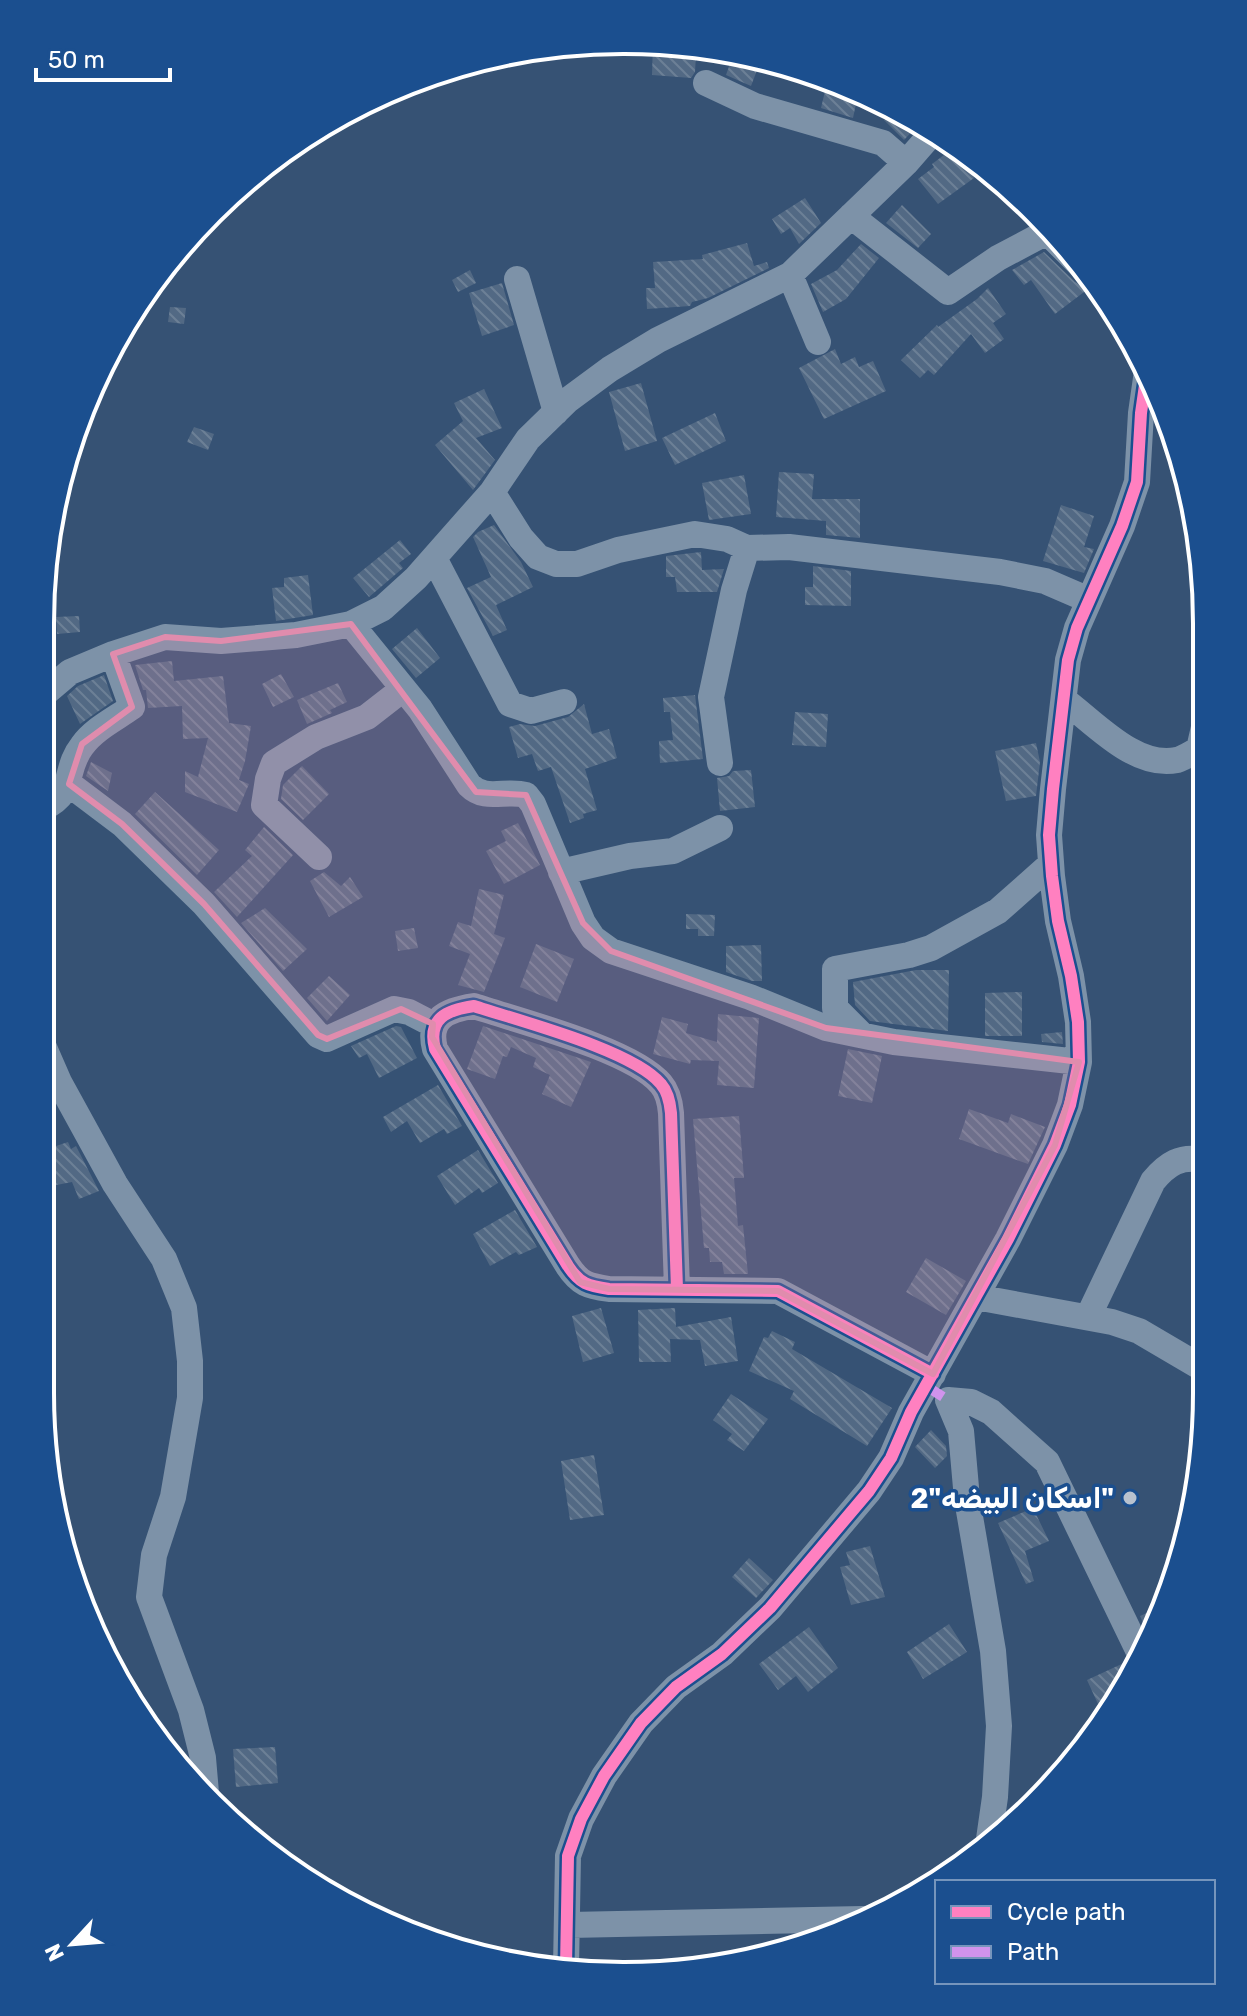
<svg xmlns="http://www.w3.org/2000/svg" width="1247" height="2016" font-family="Rubik,Vazirmatn,sans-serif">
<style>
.building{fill:url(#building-back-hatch)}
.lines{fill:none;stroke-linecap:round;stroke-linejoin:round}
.minor{stroke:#7d92a8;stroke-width:26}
.quiet{stroke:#d193ec;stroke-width:10;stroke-dasharray:20 10;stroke-linecap:butt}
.cycleway-casing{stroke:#1b4f8f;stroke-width:17}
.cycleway{stroke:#ff80c0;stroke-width:12}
.marked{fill:#e08cad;fill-opacity:0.2;stroke:#e08cad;stroke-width:6;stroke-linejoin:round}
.poi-dot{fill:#b9c2ce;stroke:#1b4f8f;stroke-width:3}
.labels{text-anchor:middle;stroke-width:7;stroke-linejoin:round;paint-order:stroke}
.poi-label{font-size:28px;font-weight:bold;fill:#fff;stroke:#1b4f8f;text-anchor:end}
.rim{fill:none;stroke:#fff;stroke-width:4}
</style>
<defs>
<pattern id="building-back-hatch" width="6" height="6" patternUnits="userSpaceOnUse" patternTransform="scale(2)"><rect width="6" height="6" fill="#526984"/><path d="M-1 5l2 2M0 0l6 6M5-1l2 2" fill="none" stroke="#6c8096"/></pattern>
</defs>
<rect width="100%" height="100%" fill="#365274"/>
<path class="building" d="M661,41L683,45L682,54L696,55L695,72L691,78L652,75L653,42Z
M733,55L759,65L751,86L726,75Z
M826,87L858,94L853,118L821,108Z
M897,110L919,124L904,140L884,120Z
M956,146L982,164L970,173L974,178L938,204L918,179L934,167L932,164Z
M805,198L821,223L799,244L790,228L781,234L772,219Z
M902,205L931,234L918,248L886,223Z
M747,243L754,266L767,262L769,268L708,298L692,302L690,306L647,309L646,288H655L653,262L703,259L702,255Z
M861,244L879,258L846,299L823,312L811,284L837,270Z
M1044,252L1075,282L1088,289L1055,314L1031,280L1024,285L1012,270Z
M470,270L476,283L458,292L452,280Z
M502,283L514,325L482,336L469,293Z
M988,288L1006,314L993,323L1004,339L985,353L971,334L934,375L928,370L920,378L901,360L937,325L938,327L977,299Z
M170,307L186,308L184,324L168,322Z
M835,349L841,364L855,357L859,367L873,361L886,391L824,419L799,368Z
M641,383L657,441L625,451L609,392Z
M484,389L502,428L476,438L495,460L473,490L435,445L463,421L454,403Z
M715,413L726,441L675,465L662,438Z
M194,427L214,434L208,450L187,442Z
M779,472L814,474L812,499H860V538L826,535V521L776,517Z
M744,475L751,514L709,520L702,483Z
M1061,505L1094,516L1084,547L1094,549L1084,573L1043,561Z
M494,525L521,562L533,587L496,605L507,630L493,636L467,588L491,577L473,537L478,532Z
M400,540L411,554L399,563L403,568L369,597L353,578Z
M701,552L702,570L724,569L717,592H677L675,577H666V556Z
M813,566L851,571V606L805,605V587H813Z
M308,575L313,615L276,621L272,588L284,587V578Z
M79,616L80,632L57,634L56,617Z
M417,628L440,658L416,678L392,649Z
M172,661L174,681L223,676L229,723L251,726L245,761L239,780L249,784L237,812L185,792V771L198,777L208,738L183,739L182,706L148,708L146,690H143L135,665Z
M281,674L294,697L273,707L262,684Z
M104,675L113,701L80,724L67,696L78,686Z
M338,683L347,702L330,710L332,713L307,724L297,700Z
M695,695L703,759L660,763L659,741L673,740L670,712H664L663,698Z
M584,704L592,734L609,729L617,758L585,769L597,810L583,814L584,818L570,823L551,767L538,771L532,754L518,758L509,727L520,724L535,726L568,717Z
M795,712L828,714L826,747L792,745Z
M1036,743L1040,762L1036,796L1006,801L995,751Z
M91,762L112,773L108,791L86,776Z
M302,766L329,794L303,820L281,799L283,785Z
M751,770L755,807L720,811L717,778L729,776L733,771Z
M155,792L219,850L197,875L135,814Z
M518,823L540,865L504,884L486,851L506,841L501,831Z
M264,827L293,855L237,917L214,892L252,856L245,850Z
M324,872L341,886L350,877L363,897L329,917L310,881Z
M479,889L504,895L494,934L505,938L484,992L458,985L470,954L449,946L458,922L471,926Z
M265,908L307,949L283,971L241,923Z
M686,914L715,915L714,936H698V929H686Z
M414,928L418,948L398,951L395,931Z
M536,944L574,959L557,1002L520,987Z
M761,945L762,981H752L726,972V946Z
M916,970H949L948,1031L870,1021L855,1005L853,982Z
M329,976L350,995L327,1021L307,998Z
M1022,992V1036H985V993Z
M718,1014L759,1018L754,1088L717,1085L719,1061L691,1060L690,1064L653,1054L662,1017L688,1024L686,1033L717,1042Z
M396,1026L401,1027L417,1058L379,1078L367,1054L359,1058L351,1046Z
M483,1026L591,1062L571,1107L542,1094L550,1075L533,1067L536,1058L511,1047L507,1057L503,1056L495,1079L467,1069Z
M1062,1032L1063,1044L1042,1042L1041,1034Z
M848,1049L882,1056L872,1103L838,1096Z
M438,1085L462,1126L447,1134L444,1129L420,1143L407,1121L391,1132L383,1117Z
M969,1109L1008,1123L1011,1114L1045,1127L1028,1164L959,1139Z
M739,1116L744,1178H734L738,1226L743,1225L748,1274H724L722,1262H710L709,1248H704L693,1119Z
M68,1142L71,1149L76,1146L99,1191L79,1199L72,1182L41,1188V1151Z
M478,1150L498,1183L482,1193L479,1188L455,1205L437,1176Z
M515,1210L537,1247L519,1255L516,1252L490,1266L473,1234Z
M926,1258L966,1281L946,1315L906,1292Z
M601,1308L614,1353L583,1362L572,1316Z
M675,1308L676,1327L731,1317L738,1361L705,1366L700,1340L670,1339L671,1362H639L638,1310Z
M772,1331L795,1342L792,1349L892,1408L867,1446L790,1399L794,1391L749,1371L764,1337L768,1338Z
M731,1394L768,1419L744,1451L727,1440L732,1434L713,1420Z
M931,1430L946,1446L947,1456L935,1468L915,1447Z
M594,1455L604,1515L570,1520L561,1461Z
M1033,1508L1049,1541L1025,1551L1034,1581L1026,1584L998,1523Z
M870,1546L885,1597L851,1605L840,1567L850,1565L846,1552Z
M749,1558L773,1580L756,1598L732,1577Z
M1165,1605L1163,1615L1150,1638L1140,1616Z
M949,1624L967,1652L923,1679L907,1652Z
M809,1627L838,1668L808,1692L796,1676L778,1690L759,1664Z
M1126,1662L1130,1671L1104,1717L1087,1680Z
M275,1747L278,1783L236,1787L233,1749Z"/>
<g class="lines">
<path class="minor" d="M706,83L755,106L883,143L906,163
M851,216L948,292L998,258L1047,232L1086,271
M790,275L818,342
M517,279L556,412
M492,492L521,538L538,557L556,564H577L618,550L695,534L727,539L747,548L789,547L1000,572L1045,581L1089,600
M434,558L510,704L531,711L564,702
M351,624L420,709L469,785C486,802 505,789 526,795L533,804L583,923L593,938L611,951L750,997L826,1028L894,1042L1079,1062
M44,694L70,672L113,654L165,637L221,641L296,635L351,624L383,608L416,578L492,492L528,439L568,400L610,369L658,340L790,275L906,163L933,132
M1064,700C1094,722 1135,769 1177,760C1187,757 1195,750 1205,747
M1199,749L1205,723
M720,763L711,697L734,590L747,548
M69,784L122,824L204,904L318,1035L327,1039L394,1009L409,1012L434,1025
M43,808C77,792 63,770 82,746C94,729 115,719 132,707L113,654
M319,857L264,805L268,779L274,763L316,737L367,717L403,689
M561,872L630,856L673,851L720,828
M862,1035L835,1008V969L909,955L931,948L998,911L1051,864
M42,1043L59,1082L115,1184L164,1259L184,1308L190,1361V1398L173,1497L154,1555L149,1597L191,1710L203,1758L206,1793
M677,1289L671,1113C670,1102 668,1092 661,1084C633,1050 519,1021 474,1006C447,1010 427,1018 435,1049L568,1266C580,1284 588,1286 609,1289L778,1291L933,1374
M976,1297L1112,1322L1139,1331L1202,1368
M1088,1317L1153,1181C1167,1164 1181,1155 1203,1160
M989,1839L995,1797L999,1726L993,1651L967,1499L961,1431L948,1400L971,1402L991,1412L1047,1462L1140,1654
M569,1925L863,1919
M566,1967L568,1856L581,1819L604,1776L641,1723L676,1687L722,1654L770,1608L869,1491L891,1458L911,1412L1008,1239L1055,1145L1070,1105L1079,1062L1078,1022L1071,976L1058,921L1052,876L1049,835L1053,789L1068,660L1077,628L1122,526L1137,482L1141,413L1147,371"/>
<path class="quiet" d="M926,1386L948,1400"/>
<g class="cycleway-casing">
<path id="cycleway" d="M677,1289L671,1113C670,1102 668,1092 661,1084C633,1050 519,1021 474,1006C447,1010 427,1018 435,1049L568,1266C580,1284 588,1286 609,1289L778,1291L933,1374
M566,1967L568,1856L581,1819L604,1776L641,1723L676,1687L722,1654L770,1608L869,1491L891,1458L911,1412L1008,1239L1055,1145L1070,1105L1079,1062L1078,1022L1071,976L1058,921L1052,876L1049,835L1053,789L1068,660L1077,628L1122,526L1137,482L1141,413L1147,371"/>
</g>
<use href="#cycleway" class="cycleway"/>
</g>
<path class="marked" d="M351,624L476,792L526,795L583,923L611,951L826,1028L1079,1062L1055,1145L933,1374L778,1291L609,1289L580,1282L432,1037L433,1024L401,1009L327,1039L318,1035L204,904L122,824L69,784L82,744L132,707L113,654L165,637L221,641Z"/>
<circle class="poi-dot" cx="1130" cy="1498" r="8"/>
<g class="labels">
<g class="poi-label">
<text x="1114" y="1508">اسكان البيضه"2"</text>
</g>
</g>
<path d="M0 0H1247V2016H0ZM623 54H624A569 569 0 0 1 1193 623V1393A569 569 0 0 1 624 1962H623A569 569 0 0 1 54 1393V623A569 569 0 0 1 623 54Z" fill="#1b4f8f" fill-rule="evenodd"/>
<path class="rim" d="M623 54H624A569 569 0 0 1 1193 623V1393A569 569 0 0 1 624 1962H623A569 569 0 0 1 54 1393V623A569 569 0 0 1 623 54Z"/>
<rect x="935" y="1880" width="280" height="104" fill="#1b4f8f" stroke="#7695bc" stroke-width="2"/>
<rect x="951" y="1906" width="40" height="12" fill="#ff80c0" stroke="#7695bc" stroke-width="2"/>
<text x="1007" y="1920" font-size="24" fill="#ffffff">Cycle path</text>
<rect x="951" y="1946" width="40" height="12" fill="#d193ec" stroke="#7695bc" stroke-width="2"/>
<text x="1007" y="1960" font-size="24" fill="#ffffff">Path</text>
<g transform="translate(72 1944) rotate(244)" stroke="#1b4f8f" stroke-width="6" paint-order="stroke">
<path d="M0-6L14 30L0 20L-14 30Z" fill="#ffffff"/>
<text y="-12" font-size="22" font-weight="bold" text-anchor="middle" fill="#ffffff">N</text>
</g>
<path d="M36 68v12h134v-12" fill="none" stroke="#ffffff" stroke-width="4"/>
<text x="48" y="68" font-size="24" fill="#ffffff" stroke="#1b4f8f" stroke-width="6" paint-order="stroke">50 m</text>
</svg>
